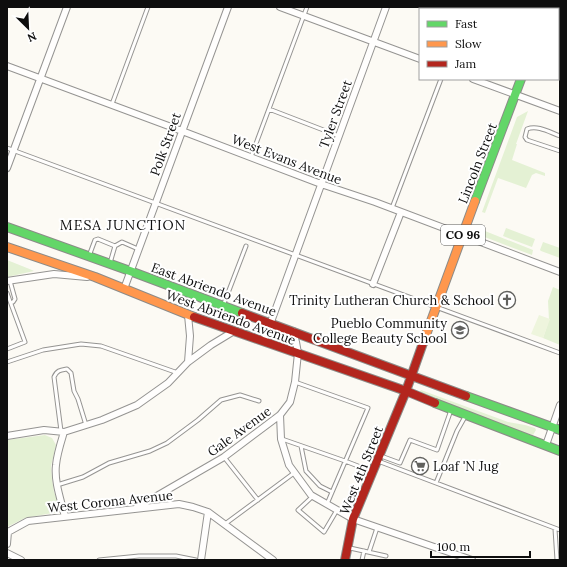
<svg xmlns="http://www.w3.org/2000/svg" width="567" height="567" font-family="Lora,serif">
<style>
.green{fill:#e4f1d4}
.pitch{fill:#eef5dd}
.lines{fill:none;stroke-linecap:round;stroke-linejoin:round}
.lane-casing{stroke:#959492;stroke-width:5}
.street-casing{stroke:#959492;stroke-width:8}
.fast-casing{stroke:#8c8b88;stroke-width:10}
.slow-casing{stroke:#8c8b88;stroke-width:10}
.jam-casing{stroke:#8c8b88;stroke-width:10}
.lane{stroke:#fffefd;stroke-width:3}
.street{stroke:#fffefd;stroke-width:6}
.fast{stroke:#63d668;stroke-width:8}
.slow{stroke:#ff974d;stroke-width:8}
.jam{stroke:#b3261e;stroke-width:8}
.labels{text-anchor:middle;stroke-width:4;stroke-linejoin:round;paint-order:stroke}
.shield{fill:#fff;stroke:#565656;stroke-width:1}
.shield-label{font-size:12px;font-weight:bold;fill:#0e0e0e}
.street-label{font-size:13px;fill:#0e0e0e;stroke:#fff}
.poi-label{font-size:13px;fill:#0e0e0e;stroke:#fff;text-anchor:end}
.neighbourhood-label{font-size:14px;letter-spacing:1px;fill:#0e0e0e;stroke:#fff}
</style>
<rect width="100%" height="100%" fill="#fcfaf4"/>
<path class="green" d="M528,111L516,144H517L512,160L545,173V176L536,173L532,175L526,188L498,178L485,213L482,212L517,117Z
M506,228L535,239L532,247L503,236Z
M485,231L533,250L532,255L482,236Z
M543,242L560,248V258L541,251L540,250Z
M7,260L32,270L34,271L7,277Z
M553,287L560,290V345L543,338L549,320L548,301Z
M421,390L508,422L525,425L535,428L536,430L533,435L525,433L419,393Z
M45,435L52,438L56,445L51,466L52,479L54,492L59,505L57,509L58,512L25,518L7,527V440Z"/>
<path class="pitch" d="M539,315L550,319L543,338L531,334Z"/>
<g class="lines">
<g class="lane-casing">
<path id="lane" d="M467,9L468,7
M112,104L148,7
M269,109L339,136
M560,136C549,132 538,125 527,129L525,137L527,140L560,151
M7,148L560,353
M251,157L307,7
M392,208L441,79
M89,256L95,240L98,239L115,246L122,242L138,249
M110,263L115,246
M10,281L15,299L13,302L11,303
M7,293L25,342L7,349
M223,306L246,246
M7,362L43,350L81,344L101,346L178,373
M295,382L368,408L327,504
M61,431L54,377C57,370 61,370 67,369L71,373L74,391L78,399L86,425
M282,439L345,461L371,471
M301,446L306,471L320,486L332,492
M381,456L400,463L410,440L437,450L451,410
M224,457L258,500
M378,461L560,530
M436,483L457,431L466,415
M57,485L83,477L109,463L150,451L167,443L198,420L221,400L240,395L259,401
M313,496L298,510L324,532L337,510
M225,524L294,473
M555,529L557,560
M350,548L386,556
M369,552L377,528
M99,560L139,556H176L196,560
M362,560L364,551"/>
</g>
<g class="street-casing">
<path id="street" d="M280,7L420,59
M7,66L182,131L321,184L375,202L560,272
M473,79L560,111
M7,168L67,7
M7,281L54,274L87,277
M373,284L401,212
M124,289L228,7
M264,341L386,7
M188,362L190,336L188,315
M280,415L281,439L289,465L311,495L353,519L472,560
M64,432C61,442 57,454 56,465C54,482 61,500 65,517
M7,436L44,430L64,432L102,420L137,405L168,383L188,362L211,345L234,331
M546,445L560,405
M136,508L224,457L280,415L290,402L295,382L298,353L296,342L293,331
M7,544L8,532L28,521L179,504L193,507L208,512L273,560
M7,553L21,560
M201,560L208,512"/>
</g>
<g class="fast-casing">
<path id="fast" d="M546,9L547,7
M475,201L521,79
M7,227L130,271L242,313
M466,396L560,430
M435,403L560,451"/>
</g>
<g class="slow-casing">
<path id="slow" d="M7,247L95,277L194,317
M423,343L475,201"/>
</g>
<g class="jam-casing">
<path id="jam" d="M242,313L466,396
M194,317L406,391L435,403
M345,560L353,519L406,391L423,343"/>
</g>
<use href="#lane" class="lane"/>
<use href="#street" class="street"/>
<use href="#fast" class="fast"/>
<use href="#slow" class="slow"/>
<use href="#jam" class="jam"/>
</g>
<defs>
<g id="church-ring" transform="scale(0.9)"><circle r="9.5" fill="#fff" stroke="#61615e" stroke-width="1.5"/><path d="M-1.2-6h2.4v3.5h3.3v2.4h-3.3V6h-2.4V-.1h-3.3v-2.4h3.3Z" fill="#61615e"/></g>
<g id="university-ring" transform="scale(0.9)"><circle r="9.5" fill="#fff" stroke="#61615e" stroke-width="1.5"/><path d="M0-5L7-2L0 1L-7-2ZM-4 1L0 2.5L4 1V4Q0 6-4 4Z" fill="#61615e"/></g>
<g id="supermarket-ring" transform="scale(0.9)"><circle r="9.5" fill="#fff" stroke="#61615e" stroke-width="1.5"/><path d="M-6-5.5h2.5l.6 2H6L4.5 2H-2.5L-4.4-4H-6ZM-1.5 3.2a1.3 1.3 0 1 0 .1 0ZM3 3.2a1.3 1.3 0 1 0 .1 0Z" fill="#61615e"/></g>
</defs>
<g fill-rule="evenodd">
<use href="#church-ring" x="507" y="300"/>
<use href="#university-ring" x="460" y="330"/>
<use href="#supermarket-ring" x="420" y="466"/>
</g>
<g class="labels">
<rect class="shield" x="441" y="225" width="44" height="20" rx="3"/>
<g class="shield-label">
<text x="463" y="239">CO 96</text>
</g>
<g class="street-label">
<text transform="translate(335 114) rotate(-70)" y="5">Tyler Street</text>
<text transform="translate(165 144) rotate(-70)" y="5">Polk Street</text>
<text transform="translate(287 159) rotate(21)" y="5">West Evans Avenue</text>
<text transform="translate(477 163) rotate(-69)" y="5">Lincoln Street</text>
<text transform="translate(214 289) rotate(20)" y="5">East Abriendo Avenue</text>
<text transform="translate(231 317) rotate(20)" y="5">West Abriendo Avenue</text>
<text transform="translate(239 431) rotate(-36)" y="5">Gale Avenue</text>
<text transform="translate(361 470) rotate(-68)" y="5">West 4th Street</text>
<text transform="translate(110 501) rotate(-6)" y="5">West Corona Avenue</text>
</g>
<g class="poi-label">
<text x="494" y="305">Trinity Lutheran Church &amp; School</text>
<text x="447" y="328">Pueblo Community<tspan x="447" dy="15">College Beauty School</tspan></text>
<text x="433" y="471" text-anchor="start">Loaf 'N Jug</text>
</g>
<g class="neighbourhood-label">
<text x="123" y="230">MESA JUNCTION</text>
</g>
</g>
<rect width="567" height="567" fill="none" stroke="#0e0e0e" stroke-width="16"/>
<rect x="419" y="8" width="140" height="72" fill="#ffffff" stroke="#9f9f9f"/>
<rect x="427" y="21" width="20" height="6" fill="#63d668" stroke="#9f9f9f"/>
<text x="455" y="28" font-size="12" fill="#0e0e0e">Fast</text>
<rect x="427" y="41" width="20" height="6" fill="#ff974d" stroke="#9f9f9f"/>
<text x="455" y="48" font-size="12" fill="#0e0e0e">Slow</text>
<rect x="427" y="61" width="20" height="6" fill="#b3261e" stroke="#9f9f9f"/>
<text x="455" y="68" font-size="12" fill="#0e0e0e">Jam</text>
<g transform="translate(28 28) rotate(156)" stroke="#ffffff" stroke-width="3" paint-order="stroke">
<path d="M0-3L7 15L0 10L-7 15Z" fill="#0e0e0e"/>
<text y="-6" font-size="11" font-weight="bold" text-anchor="middle" fill="#0e0e0e">N</text>
</g>
<path d="M431 551v6h99v-6" fill="none" stroke="#0e0e0e" stroke-width="2"/>
<text x="437" y="551" font-size="12" fill="#0e0e0e" stroke="#ffffff" stroke-width="3" paint-order="stroke">100 m</text>
</svg>
